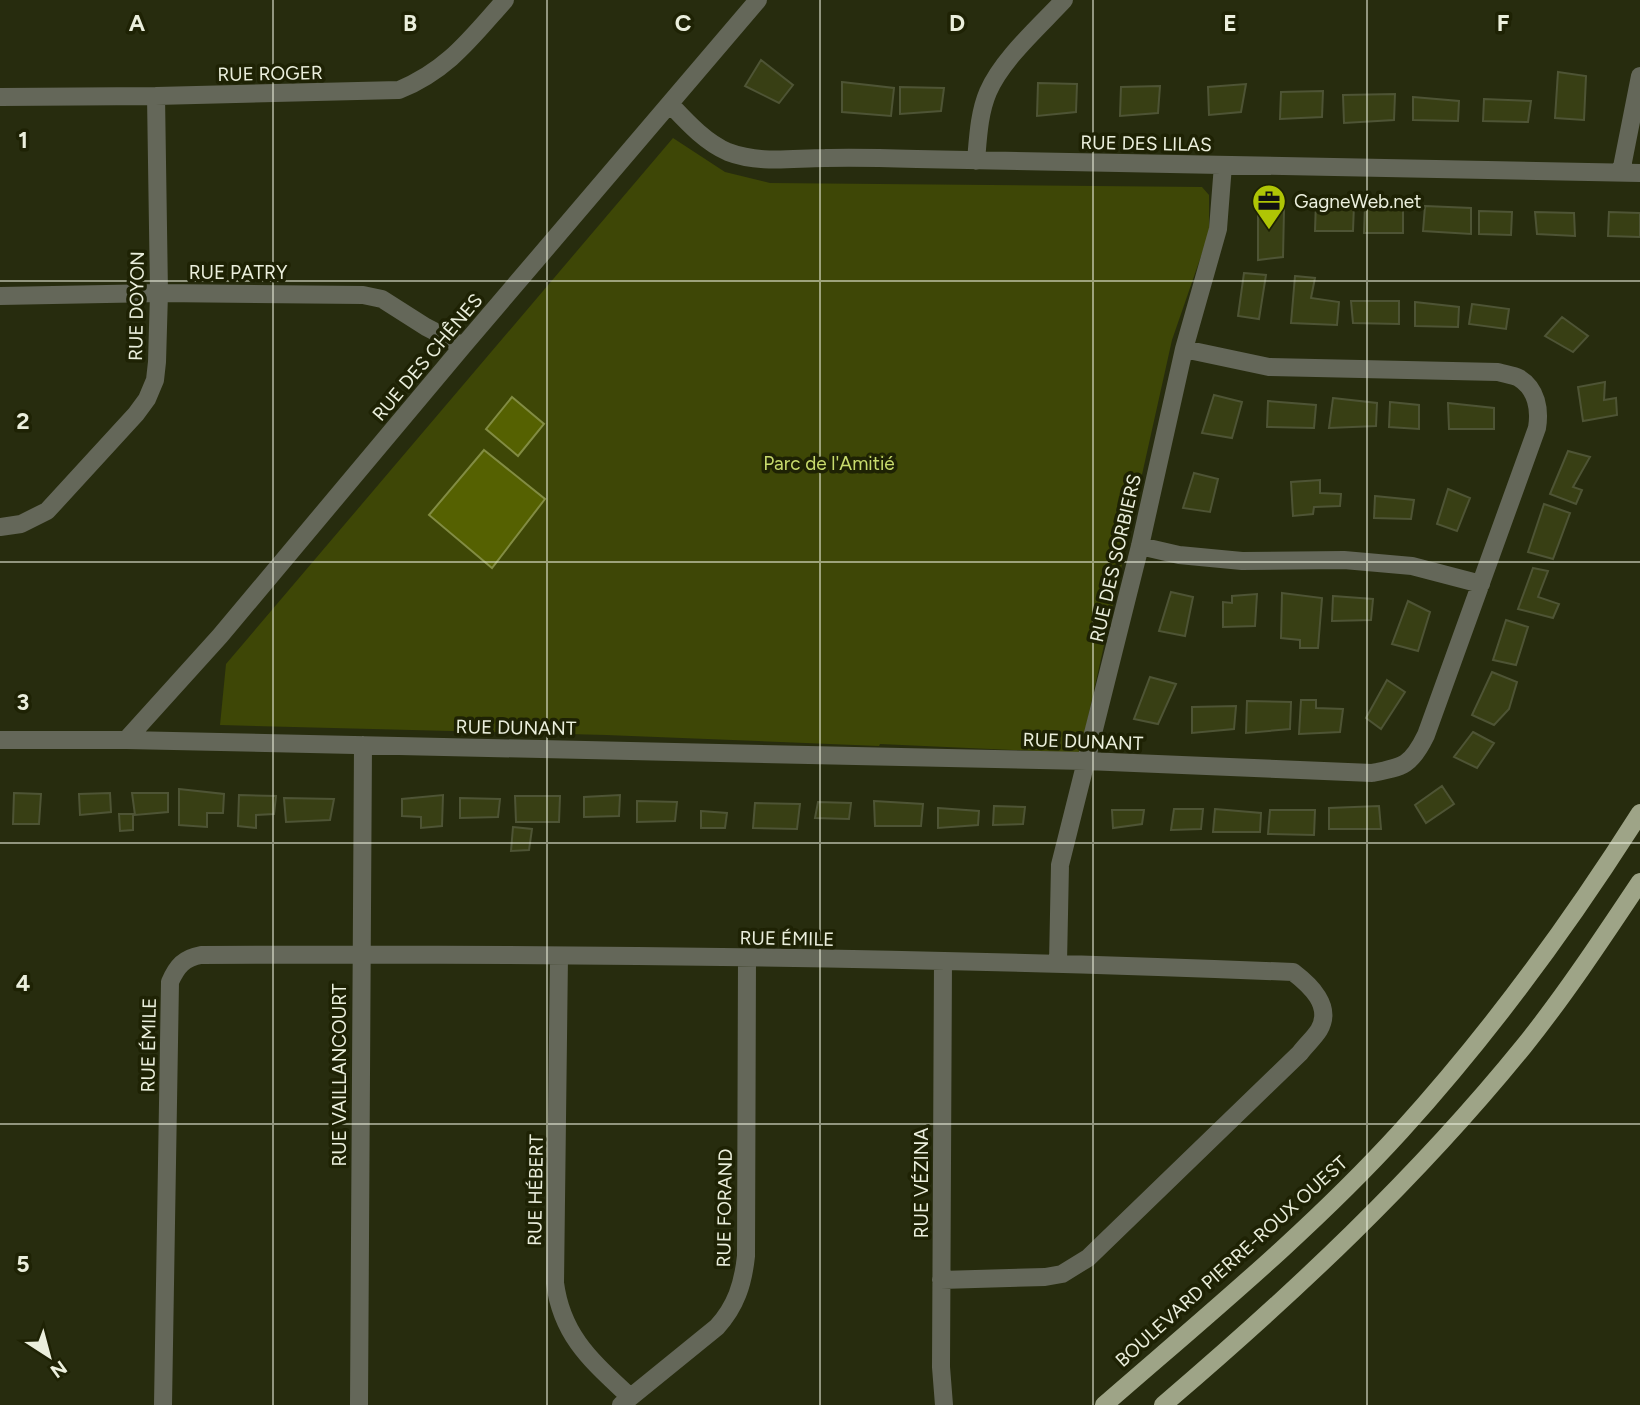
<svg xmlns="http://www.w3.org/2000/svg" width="1640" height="1405" font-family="Figtree,sans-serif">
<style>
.green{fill:#3e4706}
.water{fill:#556101;stroke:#828c43;stroke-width:2}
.building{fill:#383f14;stroke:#4e5435;stroke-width:2}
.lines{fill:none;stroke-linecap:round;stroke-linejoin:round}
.minor{stroke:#646759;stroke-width:18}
.major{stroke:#9ea487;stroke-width:18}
.grid{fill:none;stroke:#ebefdd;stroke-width:2;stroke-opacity:0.55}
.labels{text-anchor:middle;stroke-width:7;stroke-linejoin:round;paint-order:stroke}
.street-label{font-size:19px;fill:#ebefdd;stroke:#1e2204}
.poi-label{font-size:19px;fill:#ebefdd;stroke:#1e2204;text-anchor:start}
.park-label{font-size:19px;fill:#c8db6d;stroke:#1e2204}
.grid-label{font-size:23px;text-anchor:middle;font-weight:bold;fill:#ebefdd;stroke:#1e2204;stroke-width:7;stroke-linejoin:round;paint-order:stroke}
</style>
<rect width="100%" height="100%" fill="#272c0e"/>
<path class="green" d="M673,138L725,172L770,183L1202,187L1209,195V233L1172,340L1080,753L880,744L879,746L606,735L220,725L226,664Z"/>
<path class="water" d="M512,397L544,424L518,456L486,429Z
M484,450L545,499L492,568L429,515Z"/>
<path class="building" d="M761,60L793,85L779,103L745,86Z
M1558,72L1586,76L1584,120L1555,118Z
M842,82L894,88L891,116L842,112Z
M1038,83L1077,84L1076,112L1037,116Z
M1246,84L1241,112L1209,115L1208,87Z
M1160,86L1158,113L1120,116L1121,87Z
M900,87L944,88L941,111L900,114Z
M1323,91L1322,117L1280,119L1281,92Z
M1395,94L1394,120L1344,123L1343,95Z
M1413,97L1459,101L1458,121L1413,120Z
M1484,99L1531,101L1528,122L1483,121Z
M1316,201L1354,204L1353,231H1315Z
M1365,205L1403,209V233H1364Z
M1425,206L1471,208V234L1423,231Z
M1258,208L1284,209L1283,257L1258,260Z
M1479,211L1512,212L1511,235L1479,234Z
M1535,212L1574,213L1575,236L1537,234Z
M1609,212L1640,213V237L1608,236Z
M1244,273L1266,275L1259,319L1238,316Z
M1295,276L1315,278L1311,298L1339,302L1337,325L1291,323Z
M1351,301H1399V324L1353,323Z
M1415,302L1459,307L1458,327L1415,326Z
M1472,304L1509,309L1506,329L1469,324Z
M1562,317L1588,336L1573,352L1545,336Z
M1605,382L1604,400L1616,398L1617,415L1583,421L1578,387Z
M1214,395L1242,402L1232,438L1202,433Z
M1333,398L1377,403L1376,426L1329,428Z
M1268,401L1316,405L1314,428L1267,427Z
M1390,402L1419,405V429L1389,427Z
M1448,403L1494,408V429H1449Z
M1568,451L1590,457L1573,487L1582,490L1576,504L1550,494Z
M1194,473L1218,479L1210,512L1183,508Z
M1320,480V493L1341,494L1340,506L1314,507L1313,514L1293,516L1291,482Z
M1448,489L1470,498L1457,531L1437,524Z
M1375,496L1414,500L1411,519L1374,518Z
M1544,504L1570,513L1553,559L1528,552Z
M1533,568L1548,571L1538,597L1559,604L1553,618L1518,609Z
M1171,592L1193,597L1185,636L1159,631Z
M1282,593L1322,598L1318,648H1300V640L1281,638Z
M1257,594L1255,626L1223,627V602L1232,603V596Z
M1333,596L1373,599L1371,620L1332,621Z
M1408,601L1430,612L1418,651L1392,644Z
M1506,620L1528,627L1516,665L1493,660Z
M1492,672L1517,682L1509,709L1494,725L1472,715Z
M1150,677L1176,684L1158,724L1134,719Z
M1387,680L1405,692L1381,729L1366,718Z
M1301,700H1316V708L1343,709L1340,732L1299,734Z
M1247,701L1291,702L1290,729L1246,733Z
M1236,706L1234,729L1192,733V707Z
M1473,732L1494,743L1477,768L1454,757Z
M1442,786L1454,804L1426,823L1415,805Z
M179,789L224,794L223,813H207V827L179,825Z
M14,793L41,794L39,824H13Z
M110,793L111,812L80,815L79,794Z
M132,793H168V812L135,815Z
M239,795L276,796L274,814L256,815V828L238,826Z
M443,795L442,826L421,828V817L402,816V799Z
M620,795L619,816L584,817V797Z
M515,796H560L559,822H516Z
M284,798L334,799L330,820L286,822Z
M460,798L500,799L498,817L460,818Z
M637,801L677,802L675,821L637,822Z
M874,801L923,804L921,826H875Z
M818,802L851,803L849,819L815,818Z
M755,803L800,804L797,829L753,828Z
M994,806L1025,807L1023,824L993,825Z
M1379,806L1381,829H1329V808Z
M938,808L979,811L978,825L938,828Z
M1174,809H1203L1201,829L1171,830Z
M1215,809L1261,813L1260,832H1213Z
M1112,810H1144L1142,824L1113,828Z
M1270,810H1315L1314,835L1268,834Z
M701,811L727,813L725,828H701Z
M119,814H133V830L120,831Z
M513,827L532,829L529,850L511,851Z"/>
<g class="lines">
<path class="minor" d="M0,97L156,96L399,90C448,70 471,38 505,0
M670,104C687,122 705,142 728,152C759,164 793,158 825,158C855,157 886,158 917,159L1640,173
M976,161C978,138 979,113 988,92C1002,59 1040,26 1064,0
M1621,172L1640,76
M0,296L159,293L363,295L382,299L426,327L463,346
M0,527L21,524L47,511L136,414L147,399L155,380L157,362L159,293L156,96
M1140,546L1179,555L1242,561L1344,560L1412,566L1481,584
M0,740H126L1086,761L1372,773C1403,767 1411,766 1426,735L1537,428C1540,410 1537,389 1519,378C1513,375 1504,374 1498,372L1269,367L1184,349
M126,740L220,636L463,346L758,0
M559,956L555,1283C562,1337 593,1362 630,1397
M943,961L941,1367L944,1405
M1058,963L1060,865L1140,546L1184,349L1218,229L1223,165
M163,1405L170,982C177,966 184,958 201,955C565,953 929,957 1293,972C1310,985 1333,1006 1319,1030C1314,1038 1306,1045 1300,1053L1088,1258L1062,1274L1045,1277L941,1280
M359,1405L363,745
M621,1405L717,1327C736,1306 743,1284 746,1256L747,959"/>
<path class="major" d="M1104,1405C1205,1317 1310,1231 1401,1131C1490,1033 1569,925 1640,813
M1163,1405C1292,1295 1417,1178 1524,1046C1565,995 1604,936 1640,882"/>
</g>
<path class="grid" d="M273,0V1405M547,0V1405M820,0V1405M1093,0V1405M1367,0V1405M0,281H1640M0,562H1640M0,843H1640M0,1124H1640"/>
<defs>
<g id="office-pin" transform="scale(1.75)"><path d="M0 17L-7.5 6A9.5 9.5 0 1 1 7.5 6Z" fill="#afc505" stroke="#1e2204"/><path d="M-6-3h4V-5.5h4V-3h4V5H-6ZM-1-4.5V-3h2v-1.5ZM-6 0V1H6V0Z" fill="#111"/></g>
</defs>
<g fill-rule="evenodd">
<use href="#office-pin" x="1269" y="201"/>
</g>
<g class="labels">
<g class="street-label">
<text transform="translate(270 73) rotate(-1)" y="7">RUE ROGER</text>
<text transform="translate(1146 143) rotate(1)" y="7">RUE DES LILAS</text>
<text x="238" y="279">RUE PATRY</text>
<text transform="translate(136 306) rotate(-89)" y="7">RUE DOYON</text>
<text transform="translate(427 357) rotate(-50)" y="7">RUE DES CHÊNES</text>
<text transform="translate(1115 558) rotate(-77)" y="7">RUE DES SORBIERS</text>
<text transform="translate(516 727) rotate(1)" y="7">RUE DUNANT</text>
<text transform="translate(1083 741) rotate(2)" y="7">RUE DUNANT</text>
<text transform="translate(787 938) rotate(1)" y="7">RUE ÉMILE</text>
<text transform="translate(148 1045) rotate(-89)" y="7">RUE ÉMILE</text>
<text transform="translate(339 1075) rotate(-90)" y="7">RUE VAILLANCOURT</text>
<text transform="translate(921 1183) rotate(-90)" y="7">RUE VÉZINA</text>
<text transform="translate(535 1190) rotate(-89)" y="7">RUE HÉBERT</text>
<text transform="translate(724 1208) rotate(-89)" y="7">RUE FORAND</text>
<text transform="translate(1231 1261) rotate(-42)" y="7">BOULEVARD PIERRE-ROUX OUEST</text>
</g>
<g class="poi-label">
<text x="1294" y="208">GagneWeb.net</text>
</g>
<g class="park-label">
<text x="829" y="470">Parc de l'Amitié</text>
</g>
</g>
<g class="grid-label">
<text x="137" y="31">A</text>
<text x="410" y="31">B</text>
<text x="683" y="31">C</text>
<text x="957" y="31">D</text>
<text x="1230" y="31">E</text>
<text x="1503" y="31">F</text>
<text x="23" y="148">1</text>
<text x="23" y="429">2</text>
<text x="23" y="710">3</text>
<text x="23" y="991">4</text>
<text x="23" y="1272">5</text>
</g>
<g transform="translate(49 1356) rotate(144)" stroke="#1e2204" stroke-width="5" paint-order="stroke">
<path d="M0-5L12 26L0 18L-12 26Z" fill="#ebefdd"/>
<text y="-10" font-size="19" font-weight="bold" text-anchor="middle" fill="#ebefdd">N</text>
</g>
</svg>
